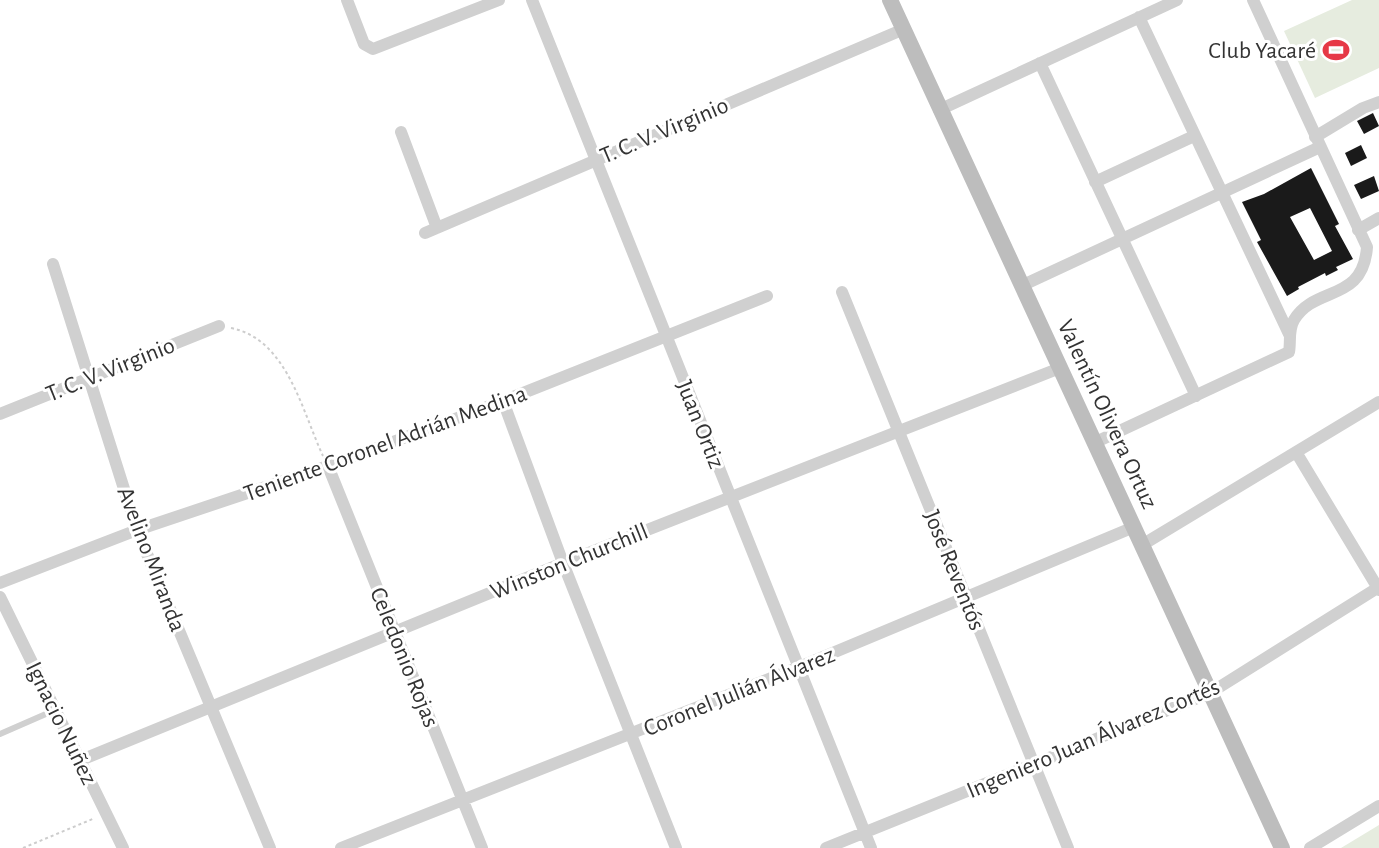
<svg xmlns="http://www.w3.org/2000/svg" width="1379" height="848" font-family="'Alegreya Sans',sans-serif">
<style>
.green{fill:#e6ecdf}
.building{fill:#1a1a1a;fill-rule:evenodd}
.lines{fill:none;stroke-linecap:round;stroke-linejoin:round}
.path{stroke:#cdcdcd;stroke-width:2;stroke-dasharray:3 3;stroke-linecap:butt}
.lane{stroke:#d0d0d0;stroke-width:6}
.street{stroke:#d0d0d0;stroke-width:12}
.secondary{stroke:#bdbdbd;stroke-width:16}
.labels{text-anchor:middle;stroke-width:6;stroke-linejoin:round;paint-order:stroke}
.poi-label{font-size:24px;fill:#333;stroke:#fff;text-anchor:end}
.street-label{font-size:24px;fill:#333;stroke:#fff}
</style>
<rect width="100%" height="100%" fill="#fff"/>
<path class="green" d="M1352,0H1379V68L1315,98L1284,31Z
M1379,825V848H1341Z"/>
<path class="building" d="M1373,113L1379,126L1364,134L1357,121Z
M1361,145L1367,158L1351,166L1345,153Z
M1311,168L1339,224L1335,226L1353,259L1336,267L1338,270L1326,276L1325,273L1298,287L1299,289L1287,296L1257,242L1261,240L1242,202L1264,194ZM1310,208L1332,251L1314,260L1290,217Z
M1374,176L1379,191L1361,199L1354,185Z"/>
<g class="lines">
<path class="path" d="M231,328C287,339 302,411 323,456
M23,848L95,818"/>
<path class="lane" d="M0,734L55,710"/>
<path class="street" d="M347,0L364,44L373,49L499,0
M532,0L871,848
M1139,17L1289,334
M1040,63L1196,396
M939,110L1177,0
M401,132L437,228
M1315,137L1363,108L1379,102
M1095,182L1194,136
M1358,230L1379,218
M425,233L904,29
M53,264L137,530L270,848
M1021,286L1320,147
M842,292L1068,848
M503,401L563,563L676,848
M0,414L219,326
M1096,442L1289,352C1291,341 1288,330 1294,320C1315,285 1363,303 1367,247L1253,0
M1296,452L1379,590
M328,466L482,848
M1142,545L1379,402
M0,583L137,530L328,466L503,401L767,296
M0,597L123,848
M81,760L563,563L1060,368
M341,848L799,667L1134,527
M826,848L1210,693L1379,587
M1310,848L1379,806"/>
<path class="secondary" d="M890,0L1282,848"/>
</g>
<defs>
<g id="stadium-bare" transform="scale(2.07)"><path d="M0-5a6.5 5 0 1 0 0 10a6.5 5 0 1 0 0-10ZM-3.5-1.8h7v3.6h-7Z" fill="#e63946" stroke="#fff" stroke-width="2.5" paint-order="stroke"/></g>
</defs>
<g fill-rule="evenodd">
<use href="#stadium-bare" x="1336" y="50"/>
</g>
<g class="labels">
<g class="poi-label">
<text x="1316" y="58">Club Yacaré</text>
</g>
<g class="street-label">
<text transform="translate(664 130) rotate(-23)" y="8">T. C. V. Virginio</text>
<text transform="translate(110 369) rotate(-22)" y="8">T. C. V. Virginio</text>
<text transform="translate(1108 414) rotate(65)" y="8">Valentín Olivera Ortuz</text>
<text transform="translate(701 424) rotate(68)" y="8">Juan Ortiz</text>
<text transform="translate(385 443) rotate(-20)" y="8">Teniente Coronel Adrián Medina</text>
<text transform="translate(152 559) rotate(69)" y="8">Avelino Miranda</text>
<text transform="translate(569 561) rotate(-22)" y="8">Winston Churchill</text>
<text transform="translate(955 570) rotate(68)" y="8">José Reventós</text>
<text transform="translate(405 657) rotate(68)" y="8">Celedonio Rojas</text>
<text transform="translate(739 691) rotate(-22)" y="8">Coronel Julián Álvarez</text>
<text transform="translate(62 723) rotate(64)" y="8">Ignacio Nuñez</text>
<text transform="translate(1093 738) rotate(-23)" y="8">Ingeniero Juan Álvarez Cortés</text>
</g>
</g>
</svg>
